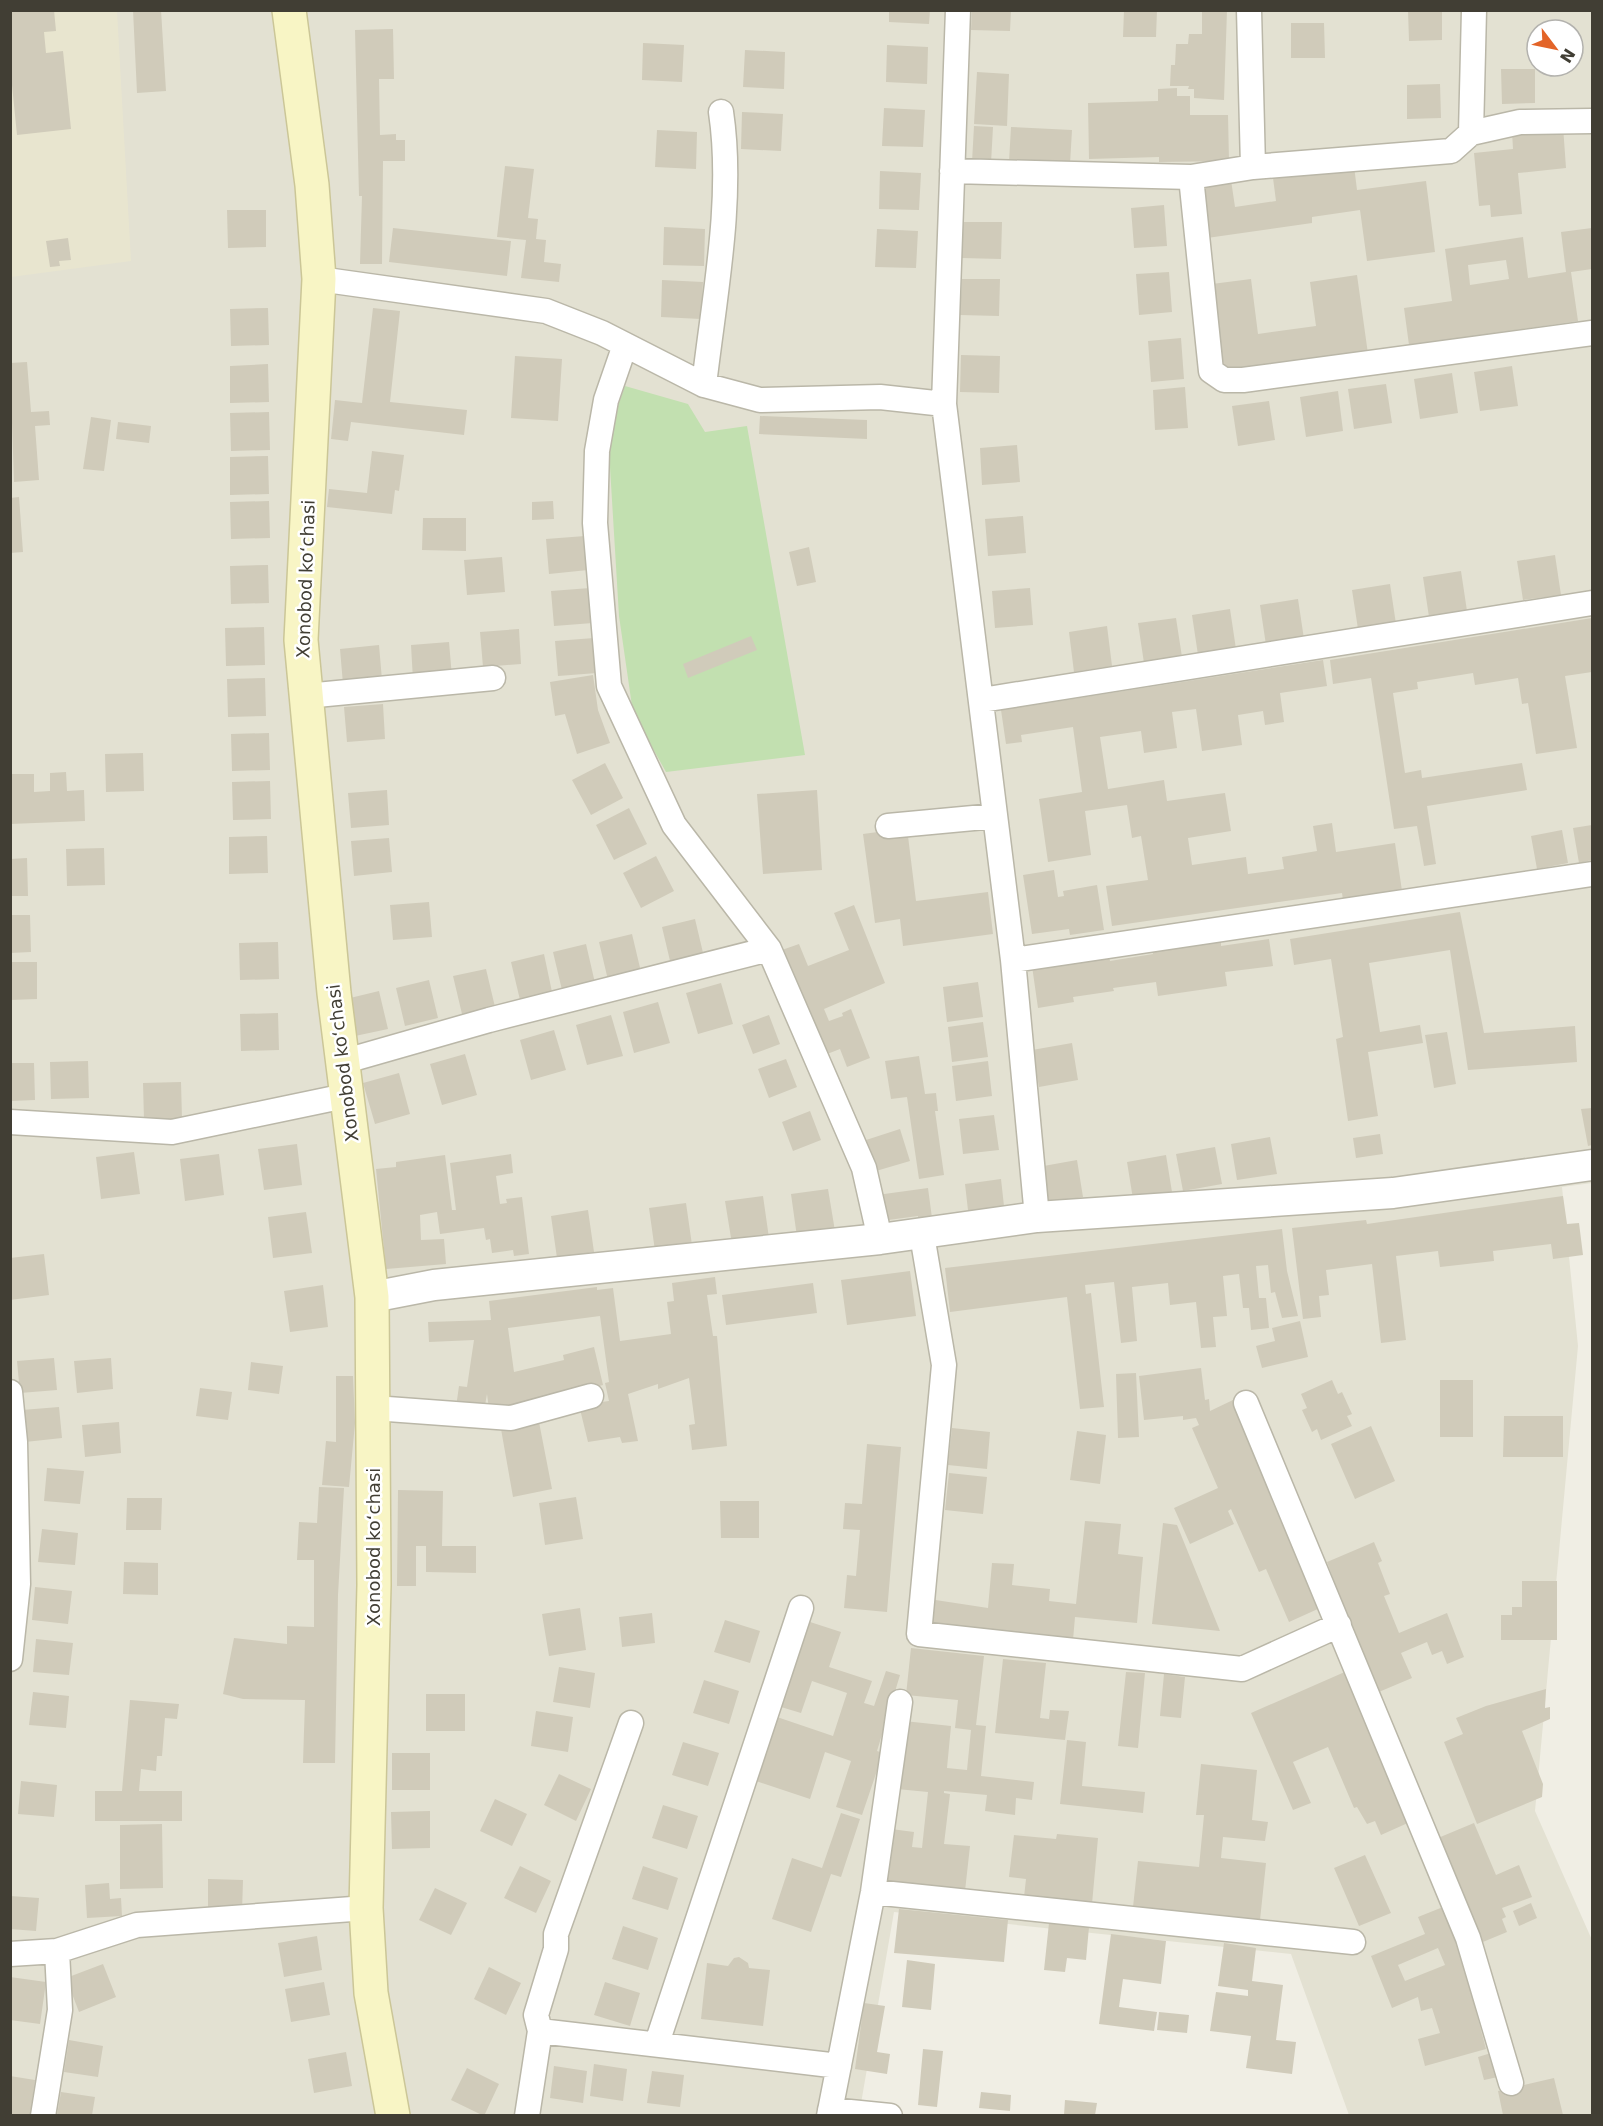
<svg xmlns="http://www.w3.org/2000/svg" width="1603" height="2126" font-family="'DejaVu Sans',sans-serif">
<style>
.residential{fill:#e3e1d2;fill-rule:evenodd}
.education{fill:#e8e5cf}
.green{fill:#c2e0b0}
.building{fill:#d0cbba;fill-rule:evenodd}
.lines{fill:none;stroke-linecap:round;stroke-linejoin:round}
.minor-casing{stroke:#bab7a8;stroke-width:27}
.tertiary-casing{stroke:#bab7a8;stroke-width:33}
.secondary-casing{stroke:#cbc697;stroke-width:36}
.minor{stroke:#fff;stroke-width:24}
.tertiary{stroke:#fff;stroke-width:30}
.secondary{stroke:#f8f5c5;stroke-width:33}
.labels{text-anchor:middle;stroke-width:5;stroke-linejoin:round;paint-order:stroke}
.street-label{font-size:18px;fill:#413e34;stroke:#fff}
</style>
<rect width="100%" height="100%" fill="#f0eee4"/>
<path class="residential" d="M11,11H1592V1183L1562,1187L1578,1346L1535,1811L1592,1940V2115H1349L1291,1954L894,1912L859,2115L11,2116ZM1537,30H1573V66H1537Z"/>
<path class="education" d="M10,11H117L131,261L11,277Z"/>
<path class="green" d="M625,386L688,404L705,432L747,426L805,755L666,772L633,713L619,616L608,434Z"/>
<path class="building" d="M10,10H54L56,31L44,32L46,53L63,51L71,129L17,135L10,65Z
M133,10H161L166,91L137,93Z
M889,10H930L929,24L889,22Z
M972,10H1011L1010,31L971,30Z
M1124,10H1157L1156,37H1123Z
M1202,10H1227L1224,100L1194,98V89H1188L1189,86H1170L1171,65H1175L1176,44H1188L1189,34H1202Z
M1408,10H1442V40L1409,41Z
M1291,23H1324L1325,58H1291Z
M393,29L394,79H379L380,135L396,134V140H405V161H383L382,264H360L362,196H359L355,30Z
M643,43L684,45L682,82L642,80Z
M887,45L928,47L927,84L886,82Z
M745,50L785,52L784,89L743,87Z
M1501,69H1535V103L1502,104Z
M977,72L1009,74L1007,126L974,124Z
M1440,84L1441,118L1407,119V85Z
M1177,88V96H1190V115H1228L1229,161L1159,162V157L1089,159L1088,103L1158,101V89Z
M884,108L925,110L923,147L882,146Z
M742,112L783,114L781,151L741,149Z
M974,126L993,127L991,163L972,162Z
M1563,126L1566,168L1518,173L1522,214L1491,217L1490,205L1479,206L1474,153L1513,149L1512,131Z
M1011,127L1072,130L1070,164L1009,162Z
M657,130L697,132L696,169L655,167Z
M505,166L534,169L528,218L538,219L536,239L546,240L544,262L561,264L559,282L521,278L526,240L497,237Z
M1354,166L1357,190L1426,181L1435,252L1367,261L1360,210L1312,217V223L1207,238L1200,184L1231,180L1235,207L1276,201L1273,178Z
M880,171L921,173L919,210L879,209Z
M1164,205L1167,246L1134,248L1131,208Z
M227,210H266V247L228,248Z
M963,222H1002L1001,259L962,258Z
M664,227L705,229L704,266L663,265Z
M393,228L511,241L507,276L389,262Z
M1592,228V269L1571,272L1578,321L1409,345L1404,308L1452,301L1445,249L1523,237L1528,278L1566,272L1561,232ZM1506,260L1509,279L1470,285L1468,265Z
M877,229L918,231L916,268L875,267Z
M68,238L71,260L59,261L60,266L50,267L46,241Z
M1169,272L1172,312L1139,315L1136,274Z
M1357,275L1368,354L1225,374L1212,284L1251,279L1258,334L1316,326L1310,282Z
M962,279H1000L999,316L960,315Z
M662,280L703,282L701,319L661,317Z
M268,308L269,345L231,346L230,309Z
M373,308L400,311L390,402L467,410L464,435L351,422L348,441L331,439L335,400L362,403Z
M1181,338L1184,379L1151,382L1148,341Z
M961,355L1000,356L999,393L960,392Z
M515,356L562,359L558,421L511,418Z
M27,362L31,412L49,411L50,425L35,426L39,480L14,482L10,363Z
M268,364L269,402L230,403V366Z
M1512,366L1518,406L1480,411L1474,372Z
M1452,373L1458,413L1420,419L1414,379Z
M1386,384L1392,423L1354,429L1348,389Z
M1185,387L1188,428L1155,430L1153,390Z
M1338,391L1343,431L1306,437L1300,397Z
M1269,401L1275,440L1238,446L1232,406Z
M269,412L270,450L231,451L230,413Z
M760,416L867,420V439L759,434Z
M91,417L111,420L104,471L83,469Z
M118,422L151,426L149,443L116,439Z
M1017,445L1020,482L982,485L980,448Z
M372,451L404,455L399,491L395,490L392,514L327,507L329,489L367,493Z
M268,456L269,494L230,495V457Z
M19,497L23,552L10,553V498Z
M269,501L270,538L231,539L230,502Z
M553,501L554,519L532,520V502Z
M1023,516L1026,553L988,556L985,519Z
M423,518H466V551L422,550Z
M585,536L588,570L549,574L546,539Z
M809,547L816,582L797,586L789,552Z
M1555,555L1561,595L1523,600L1517,561Z
M502,557L505,592L467,595L464,560Z
M268,565L269,603L231,604L230,566Z
M1461,571L1467,611L1429,617L1423,577Z
M1390,584L1396,624L1358,629L1352,590Z
M590,588L593,623L554,626L551,591Z
M1030,588L1033,625L995,628L992,591Z
M1298,599L1304,639L1266,645L1260,605Z
M1230,609L1236,649L1198,655L1192,615Z
M1176,618L1182,657L1144,663L1138,623Z
M1592,618V672L1565,676L1577,748L1536,754L1528,703L1522,704L1518,678L1475,685L1473,673L1417,682L1418,689L1393,693L1405,773L1421,770L1422,778L1522,763L1527,790L1427,806L1436,864L1424,866L1417,826L1394,829L1371,678L1333,684L1330,660Z
M1107,626L1112,666L1074,672L1069,632Z
M264,627L265,665L226,666L225,628Z
M519,629L521,664L483,667L480,632Z
M751,636L757,650L688,678L683,664Z
M594,638L597,673L558,676L555,641Z
M449,642L452,677L413,680L411,645Z
M379,645L382,680L343,684L340,649Z
M1323,660L1327,686L1280,693L1284,722L1265,725L1263,711L1238,715L1242,745L1202,751L1196,709L1172,712L1177,748L1144,753L1141,731L1100,737L1108,789L1164,780L1167,801L1225,793L1231,831L1188,838L1192,865L1246,857L1248,874L1284,869L1282,857L1317,851L1313,826L1332,823L1336,852L1395,843L1402,891L1343,900L1342,893L1112,926L1106,886L1148,880L1141,836L1132,838L1127,805L1085,811L1091,855L1048,862L1039,799L1082,792L1073,727L1021,735L1022,742L1006,744L1001,710Z
M593,675L598,710L610,743L577,754L565,714L555,716L550,682Z
M265,678L266,716L228,717L227,679Z
M383,704L385,739L347,742L344,707Z
M269,733L270,770L232,771L231,734Z
M143,753L144,791L106,792L105,754Z
M605,763L623,798L591,815L572,780Z
M66,772L67,791L84,790L85,821L10,824V774H34V792L50,791V773Z
M270,781L271,819L233,820L232,782Z
M387,790L389,825L351,828L348,793Z
M817,790L822,870L763,874L757,794Z
M629,808L647,844L614,860L596,825Z
M1592,825V860L1579,863L1573,828Z
M907,828L916,901L988,892L993,934L903,946L900,919L875,923L863,834Z
M1562,830L1568,863L1537,869L1531,836Z
M267,836L268,873L229,874V837Z
M389,838L392,872L354,876L351,841Z
M104,848L105,885L67,886L66,849Z
M656,856L674,891L641,908L623,873Z
M27,858L28,896H10V859Z
M1054,870L1058,897L1064,896L1063,891L1097,885L1104,930L1070,935L1069,929L1032,934L1023,875Z
M429,902L432,937L393,940L390,905Z
M854,905L885,983L824,1009L829,1021L843,1016L842,1013L851,1009L870,1058L847,1067L840,1049L822,1056L779,951L799,944L808,966L849,950L834,913Z
M1460,912L1484,1033L1575,1026L1577,1062L1468,1070L1450,950L1369,963L1380,1032L1420,1025L1423,1043L1368,1052L1378,1116L1348,1121L1336,1039L1343,1037L1331,959L1294,965L1290,939Z
M10,915H30L31,952L10,953Z
M695,919L704,957L671,965L662,927Z
M632,934L641,972L608,980L599,942Z
M1269,939L1273,966L1225,972L1227,986L1158,996L1156,982L1113,988L1114,991L1073,997L1074,1002L1038,1008L1032,966L1109,955L1110,961L1153,954L1152,950L1221,940V946Z
M278,942L279,979L240,980L239,943Z
M586,944L595,983L562,990L553,952Z
M544,954L552,992L520,1000L511,962Z
M10,962H37V999L10,1000Z
M486,969L495,1007L462,1014L453,976Z
M429,980L438,1018L405,1026L396,988Z
M978,982L983,1017L947,1022L943,987Z
M721,983L733,1024L698,1034L686,993Z
M379,991L388,1029L355,1036L346,999Z
M658,1002L670,1043L634,1053L623,1012Z
M278,1013L279,1050L241,1051L240,1014Z
M611,1015L623,1056L587,1065L576,1025Z
M769,1015L780,1044L753,1054L742,1025Z
M983,1022L988,1057L952,1062L948,1027Z
M554,1030L566,1070L531,1080L520,1040Z
M1447,1032L1456,1084L1434,1088L1425,1035Z
M1072,1043L1078,1080L1039,1087L1032,1050Z
M465,1054L477,1095L442,1105L430,1064Z
M919,1056L925,1094L936,1093L938,1111H935L944,1175L919,1179L907,1097L891,1099L885,1061Z
M786,1059L797,1087L769,1098L758,1069Z
M88,1061L89,1098L51,1099L50,1062Z
M988,1061L992,1096L956,1101L952,1066Z
M10,1063H34L35,1100L10,1101Z
M399,1073L410,1114L375,1124L363,1083Z
M181,1082L182,1119L144,1120L143,1083Z
M1592,1108V1145L1588,1146L1581,1109Z
M810,1111L821,1140L793,1151L782,1122Z
M994,1115L999,1150L963,1154L959,1119Z
M900,1129L910,1161L876,1171L866,1140Z
M1380,1134L1383,1154L1356,1158L1353,1138Z
M1270,1137L1277,1174L1237,1180L1231,1144Z
M297,1144L302,1185L264,1190L258,1149Z
M1215,1147L1222,1184L1183,1191L1176,1154Z
M134,1152L140,1194L101,1199L96,1157Z
M219,1154L224,1195L185,1201L180,1159Z
M511,1154L513,1173L496,1176L500,1204L507,1203L506,1199L522,1197L529,1254L514,1256L513,1250L492,1253L490,1239L486,1240L484,1228L440,1234L437,1212L420,1215L421,1240L444,1239L446,1264L386,1269L376,1169L396,1167V1162L445,1155L452,1210H456L450,1163Z
M1166,1155L1172,1192L1133,1199L1127,1162Z
M1077,1160L1083,1197L1044,1204L1038,1167Z
M1001,1179L1005,1215L969,1219L965,1184Z
M928,1188L932,1218L918,1221V1216L881,1221L877,1195Z
M828,1189L835,1231L797,1237L791,1194Z
M763,1196L769,1238L732,1244L725,1201Z
M1563,1196L1567,1224L1579,1223L1583,1255L1553,1259L1551,1244L1493,1251L1494,1261L1440,1267L1438,1251L1396,1256L1406,1340L1381,1343L1372,1264L1326,1270L1329,1295L1319,1296L1321,1317L1303,1319L1292,1228L1366,1220L1367,1224Z
M686,1203L692,1245L655,1251L649,1208Z
M588,1210L594,1252L557,1258L551,1216Z
M306,1212L312,1253L273,1258L268,1217Z
M1282,1229L1287,1271L1298,1316L1282,1318L1275,1292L1271,1293L1268,1265L1256,1266L1259,1298H1266L1269,1328L1251,1330L1249,1308H1243L1239,1274L1223,1276L1227,1316L1213,1317L1216,1347L1201,1348L1196,1302L1170,1305L1168,1283L1132,1287L1137,1341L1121,1343L1114,1282L1085,1285L1086,1294L1091,1293L1104,1407L1080,1409L1067,1297L950,1312L945,1268Z
M44,1254L49,1295L10,1300V1258Z
M910,1271L916,1316L847,1325L841,1280Z
M715,1277L717,1294L707,1295L713,1336H717L727,1446L692,1450L689,1425L695,1424L689,1378L658,1389V1384L628,1394L638,1441L622,1443L620,1437L588,1442L579,1405L609,1401L605,1383L609,1382L600,1316L508,1328L514,1372L564,1360L563,1355L594,1347L603,1385L522,1406L489,1409L487,1394L484,1411L456,1407L459,1386L467,1387L474,1340L429,1342L428,1322L491,1320L489,1301L597,1287V1290L613,1288L620,1341L671,1334L667,1302L674,1301L672,1283Z
M813,1283L817,1313L726,1325L722,1295Z
M323,1285L328,1327L290,1332L284,1291Z
M1300,1321L1308,1357L1262,1368L1256,1346L1275,1341L1272,1328Z
M54,1358L57,1390L20,1393L17,1361Z
M111,1358L113,1389L77,1393L74,1361Z
M251,1362L283,1366L279,1394L248,1390Z
M1201,1368L1205,1400L1209,1399L1210,1411L1233,1400L1273,1491L1269,1493L1320,1608L1289,1622L1266,1569L1259,1572L1231,1509L1228,1511L1234,1524L1190,1544L1174,1508L1218,1488L1192,1428L1199,1425L1196,1418L1183,1420V1416L1144,1420L1139,1376Z
M1136,1373L1139,1437L1118,1438L1116,1374Z
M336,1376H353L355,1423L349,1487L322,1485L326,1441L336,1442Z
M1332,1380L1338,1394L1342,1392L1352,1414L1347,1416L1352,1426L1321,1440L1317,1429L1312,1432L1302,1410L1307,1408L1301,1394Z
M1440,1380H1473V1437H1440Z
M200,1388L232,1392L228,1420L196,1416Z
M59,1407L62,1438L25,1442L22,1410Z
M1504,1416H1563V1457H1503Z
M119,1422L121,1453L85,1457L82,1425Z
M539,1422L552,1489L513,1497L501,1429Z
M1371,1426L1395,1481L1355,1499L1331,1444Z
M952,1428L990,1432L987,1469L948,1465Z
M1077,1431L1106,1435L1100,1484L1070,1480Z
M867,1444L901,1447L887,1612L844,1608L847,1575L856,1576L860,1530L843,1529L845,1503L862,1504Z
M47,1468L84,1471L80,1504L44,1501Z
M949,1473L987,1477L983,1514L945,1510Z
M319,1487L344,1488L338,1595L335,1763H303L305,1700L243,1699L223,1694L234,1638L287,1644V1626L314,1627V1560H297L299,1522L317,1523Z
M398,1490L443,1491L442,1546H476V1573L426,1572V1546H416V1586H397Z
M576,1497L583,1539L545,1545L539,1503Z
M127,1498H162L161,1530H126Z
M720,1501H759V1538H721Z
M1085,1521L1121,1524L1118,1554L1143,1557L1137,1623L1075,1617L1073,1640L947,1627L948,1624L927,1622L929,1599L988,1608L992,1563L1014,1564L1012,1585L1050,1589L1049,1601L1076,1604Z
M1163,1523L1177,1525L1220,1631L1152,1624Z
M42,1529L78,1533L75,1565L38,1562Z
M1374,1542L1382,1561L1378,1563L1390,1594L1384,1596L1399,1633L1447,1613L1464,1657L1447,1664L1442,1651L1432,1655L1427,1642L1401,1653L1412,1678L1374,1694L1331,1582L1334,1581L1327,1562Z
M124,1562L158,1563V1595L123,1594Z
M1522,1581H1557V1640H1501V1615H1512V1607H1522Z
M35,1587L72,1591L68,1624L32,1620Z
M580,1608L586,1650L549,1656L542,1614Z
M652,1613L655,1643L622,1647L619,1617Z
M725,1620L760,1631L750,1663L714,1652Z
M807,1621L841,1632L829,1667L872,1681L864,1703L874,1706L886,1671L900,1675L877,1751L883,1753L862,1815L836,1807L851,1761L825,1752L810,1799L756,1781L777,1717L833,1736L847,1693L812,1681L801,1713L781,1707Z
M36,1639L73,1643L69,1675L33,1672Z
M911,1648L984,1656L976,1725L986,1726L981,1776L1034,1782L1032,1800L1016,1798L1015,1815L985,1811L987,1795L944,1791V1793L950,1794L944,1844L970,1846L965,1891L886,1883L891,1829L914,1832L912,1847L922,1848L928,1792L897,1789L904,1721L951,1726L947,1768L967,1770L971,1730L955,1728L958,1700L906,1695Z
M1003,1659L1046,1663L1040,1718L1049,1719L1050,1710L1069,1711L1065,1740L995,1733Z
M559,1667L595,1673L590,1708L553,1702Z
M1347,1671L1410,1822L1381,1835L1375,1821L1367,1824L1357,1807L1354,1808L1328,1747L1293,1762L1311,1803L1293,1810L1251,1713Z
M1126,1672L1145,1673L1138,1748L1118,1746Z
M1164,1674L1185,1677L1181,1718L1160,1716Z
M704,1680L739,1691L729,1724L693,1713Z
M1546,1689L1545,1708L1550,1707V1719L1522,1731L1543,1784L1542,1797L1477,1824L1444,1742L1463,1734L1456,1718L1486,1706Z
M33,1692L69,1696L66,1728L29,1725Z
M426,1694H465V1731H426Z
M130,1700L179,1704L177,1719L165,1718L162,1756H157L156,1771L141,1769L139,1791H182V1821H95V1791H122Z
M536,1711L573,1717L568,1752L531,1746Z
M1067,1740L1086,1742L1082,1786L1145,1792L1143,1813L1060,1804Z
M683,1742L719,1753L708,1786L672,1775Z
M392,1753H430V1790H392Z
M1201,1764L1257,1770L1252,1820L1268,1822L1265,1841L1223,1837L1221,1858L1266,1863L1260,1920L1133,1907L1138,1861L1199,1867L1204,1815H1196Z
M559,1774L591,1789L576,1821L544,1805Z
M21,1781L57,1785L54,1817L18,1814Z
M495,1799L527,1814L512,1846L480,1831Z
M663,1805L698,1816L687,1849L652,1838Z
M430,1811V1848L392,1849L391,1812Z
M841,1813L860,1819L841,1877L831,1874L811,1932L772,1919L792,1858L822,1868Z
M1474,1823L1496,1875L1519,1865L1532,1897L1502,1908L1506,1917L1502,1919L1507,1932L1478,1944L1438,1838Z
M162,1824L163,1888L120,1889V1825Z
M1057,1834L1098,1838L1092,1904L1024,1897L1026,1879L1009,1877L1014,1835L1056,1839Z
M1365,1855L1391,1913L1359,1926L1334,1868Z
M520,1866L551,1881L536,1913L504,1898Z
M643,1866L678,1878L668,1910L632,1899Z
M208,1879L243,1880L242,1912L208,1911Z
M109,1883L110,1899L121,1898L122,1916L87,1918L85,1885Z
M435,1888L467,1903L451,1935L419,1920Z
M10,1896L39,1898L36,1931L10,1929Z
M1531,1903L1537,1918L1519,1926L1513,1911Z
M1443,1907L1471,1975L1467,1977L1486,2049L1425,2066L1418,2039L1440,2033L1432,2008L1421,2011L1418,1997L1392,2008L1371,1956L1425,1934L1418,1917ZM1438,1948L1445,1965L1405,1981L1398,1965Z
M899,1909L1008,1920L1004,1962L894,1953Z
M1049,1923L1089,1927L1086,1960L1067,1958L1065,1972L1044,1970Z
M623,1926L658,1938L648,1970L612,1959Z
M1111,1934L1166,1941L1161,1984L1123,1979L1119,2007L1157,2012L1154,2031L1099,2024Z
M317,1936L322,1970L284,1977L278,1943Z
M1224,1943L1256,1948L1252,1981L1283,1985L1276,2040L1296,2042L1292,2074L1246,2068L1251,2036L1210,2031L1216,1992L1248,1996V1990L1218,1986Z
M739,1957L748,1963L749,1968L770,1970L763,2026L701,2019L707,1963L728,1966L734,1958Z
M907,1960L935,1964L931,2010L902,2007Z
M103,1964L116,1997L79,2012L66,1978Z
M489,1967L521,1983L506,2015L474,1999Z
M10,1977L46,1982L40,2024L10,2020Z
M324,1982L330,2015L291,2022L285,1989Z
M605,1982L640,1993L630,2026L594,2015Z
M864,2003L885,2006L877,2052L890,2054L887,2074L855,2069Z
M1159,2012L1189,2015L1187,2033L1157,2030Z
M69,2040L103,2046L98,2077L64,2072Z
M923,2049L943,2051L937,2107L918,2105Z
M346,2052L352,2086L314,2093L308,2059Z
M1491,2053L1498,2077L1484,2080L1478,2057Z
M594,2064L627,2069L623,2101L590,2096Z
M554,2066L587,2071L583,2103L550,2098Z
M467,2068L499,2084L484,2116L451,2100Z
M652,2071L684,2075L680,2107L647,2103Z
M10,2076L35,2080L30,2115H10Z
M1554,2078L1563,2115H1503L1498,2091Z
M61,2092L95,2097L92,2115H57Z
M981,2092L1011,2095L1010,2111L979,2108Z
M1065,2100L1097,2103L1095,2115H1064Z"/>
<g class="lines">
<g class="minor-casing">
<path id="minor" d="M958,10L944,404L1013,960L1037,1217
M1249,10L1253,167
M1471,133L1474,10
M952,171L1191,177L1253,167L1451,151L1471,133L1520,122L1592,121
M1191,177L1211,371L1224,380H1243L1592,333
M319,279L546,311L602,333L704,385L760,400L880,397L944,404
M625,345L606,400L597,451L595,523L609,686L674,825L769,949L864,1168L880,1239
M704,385C714,298 734,199 721,112
M306,696L493,678
M982,700L1592,603
M888,826L995,816
M1013,960L1592,874
M342,1062L489,1020L769,949
M10,1122L172,1132L345,1096
M922,1235L944,1365L919,1634L1242,1669L1339,1625
M10,1392L15,1442L18,1584L10,1659
M1246,1403L1468,1938L1511,2083
M374,1408L511,1418L591,1396
M873,1892L1353,1942
M10,1954L57,1951L137,1925L366,1908
M540,2031L839,2066
M657,2043L801,1608
M830,2110L890,2116
M43,2116L60,2010L57,1951
M527,2116L540,2031L536,2015L556,1949V1934L631,1723
M829,2116L873,1892L900,1702"/>
</g>
<g class="tertiary-casing">
<path id="tertiary" d="M372,1297L434,1285L880,1239L1037,1217L1393,1193L1592,1165"/>
</g>
<g class="secondary-casing">
<path id="secondary" d="M289,10L312,185L319,279L301,640L334,993L372,1297L374,1585L366,1908L371,1993L393,2116"/>
</g>
<use href="#minor" class="minor"/>
<use href="#tertiary" class="tertiary"/>
<use href="#secondary" class="secondary"/>
</g>
<g class="labels">
<g class="street-label">
<text transform="translate(306 579) rotate(-88)" y="6">Xonobod koʻchasi</text>
<text transform="translate(343 1063) rotate(-97)" y="6">Xonobod koʻchasi</text>
<text transform="translate(374 1547) rotate(-90)" y="6">Xonobod koʻchasi</text>
</g>
</g>
<rect width="1603" height="2126" fill="none" stroke="#413e34" stroke-width="24"/>
<g transform="translate(1555 48) rotate(122)"><circle r="28" fill="#ffffff" stroke="#b3b2ae" stroke-width="1.5"/>
<path d="M0-4.5L10 22L0 15L-10 22Z" fill="#e36428"/>
<text y="-9" font-size="16" font-weight="bold" text-anchor="middle" fill="#413e34">N</text>
</g>
</svg>
